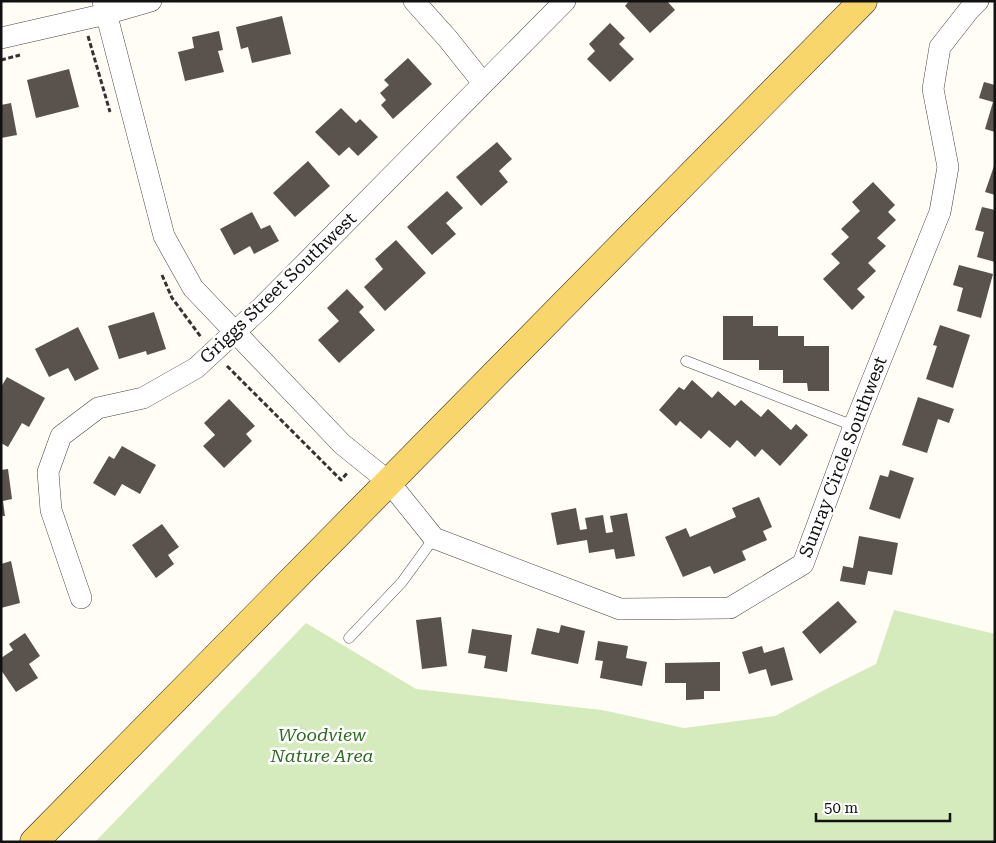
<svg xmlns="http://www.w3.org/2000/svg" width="996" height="843" font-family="'Roboto Serif',serif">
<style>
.green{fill:#d5ebbd}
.building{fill:#5a524d}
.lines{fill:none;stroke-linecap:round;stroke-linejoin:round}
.lane-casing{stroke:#444;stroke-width:11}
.street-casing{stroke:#444;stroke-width:22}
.primary-casing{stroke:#222;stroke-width:29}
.path{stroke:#333;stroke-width:3;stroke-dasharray:5 2.5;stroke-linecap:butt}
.lane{stroke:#fff;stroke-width:10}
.street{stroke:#fff;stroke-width:21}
.primary{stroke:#f9d66b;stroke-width:28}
.labels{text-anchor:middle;stroke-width:5;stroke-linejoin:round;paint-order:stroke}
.street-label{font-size:18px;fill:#111;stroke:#fff}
.park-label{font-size:18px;font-style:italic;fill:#2f6b1f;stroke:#fff}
</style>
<rect width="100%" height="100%" fill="#fffdf5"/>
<path class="green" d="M894,610L995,634V842H95L306,623L416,689L602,710L684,728L775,716L832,686L876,664Z"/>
<path class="building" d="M629,1H667L675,10L650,33L625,6Z
M282,16L291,54L252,63L248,47L241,49L236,27Z
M610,23L625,38L619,44L634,59L610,82L587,59L595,51L589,44Z
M219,31L223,50L218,51L224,72L185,81L178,52L194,48L192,37Z
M408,58L432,84L393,119L381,105L386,100L380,93L389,85L384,80Z
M69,69L79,107L36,118L27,80Z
M984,82L995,85V132L985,129L993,102L979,98Z
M11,103L17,135L1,138V105Z
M341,108L356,123L360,119L378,137L358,156L349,147L339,156L315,132Z
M497,142L512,159L499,171L508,182L481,206L456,177Z
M308,161L330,186L295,217L273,193Z
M994,166H995V195L985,192Z
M873,182L895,205L888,212L896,220L877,238L886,246L868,263L876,271L857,289L865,297L852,310L823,279L840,263L831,254L849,237L841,229L860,211L852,202Z
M447,191L463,208L446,223L456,234L432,255L407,227Z
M982,207L995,210V262L977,257L984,232L975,230Z
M252,212L261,229L270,225L279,241L254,254L250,246L234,255L220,229Z
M396,240L426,273L385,311L364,287L383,269L375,259Z
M959,265L993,274L981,318L957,311L963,288L953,285Z
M347,289L364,307L359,312L375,330L339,363L318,340L339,321L327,308Z
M154,312L166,349L147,355L146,351L119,359L108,326Z
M723,316H753V326H778V336H804V346H829V391H808L807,383H783V370H759V360H723Z
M940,325L970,335L953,388L926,379L937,346L933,345Z
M78,327L99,369L75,381L68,368L49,377L35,349Z
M7,377L45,398L29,427L22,423L8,447L1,443V387Z
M692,380L712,398L718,391L735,406L741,400L761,417L768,409L791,430L796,424L808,435L780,466L762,449L755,457L737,440L730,448L709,430L701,439L680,421L676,426L659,410L679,387L684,390Z
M918,397L954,409L949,423L938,419L927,453L902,445Z
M229,399L255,426L246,434L252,441L224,468L203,446L215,435L204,423Z
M122,446L156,465L140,494L122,484L115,496L93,483L109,456L114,459Z
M8,469L12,499L3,501L5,516H1V470Z
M890,470L914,478L900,519L869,509L880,475L888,477Z
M759,497L772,527L763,531L767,540L742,551L746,560L714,574L710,566L683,577L665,537L686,528L690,537L736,517L732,508Z
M576,508L580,530L587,529L585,518L603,515L606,533L613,532L610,516L627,513L635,556L616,559L614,549L589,553L587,540L557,545L551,513Z
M162,524L179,547L168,555L174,564L156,578L132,545Z
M859,536L898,543L892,575L868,571L865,585L840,581L843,566L853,568Z
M11,561L20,603L1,608V564Z
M838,601L857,622L820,654L802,632Z
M441,617L447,666L422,669L416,620Z
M561,625L585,631L578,664L531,654L537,628L559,633Z
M472,629L512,635L507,672L484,668L486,656L468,653Z
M25,633L40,656L29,664L38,678L16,692L1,670V658L13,650L9,644Z
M598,641L628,646L626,658L647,662L642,686L600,678L603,661L595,660Z
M762,646L764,653L784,647L793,680L771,686L766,669L749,674L742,652Z
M720,662V691H704V699L686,700V683H665V663Z"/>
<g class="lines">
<g class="lane-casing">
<path id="lane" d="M686,361L854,426
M349,638L402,582L434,538"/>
</g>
<g class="street-casing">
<path id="street" d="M103,1L164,236L193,288L342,444L389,482L434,538L620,609L730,608L803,564L854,426L940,212L948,167L933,89L940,47L969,10L978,1
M414,1L448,39L483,83
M1,38L106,14L151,1
M81,598L51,510L48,472L61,436L98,408L143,398L196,368L263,306L565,1"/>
</g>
<g class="primary-casing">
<path id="primary" d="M34,842L863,1"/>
</g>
<path class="path" d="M88,36L110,112
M1,60L20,55
M162,275L172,298L201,337
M227,366L341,480L348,472"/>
<use href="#lane" class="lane"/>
<use href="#street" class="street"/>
<use href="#primary" class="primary"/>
</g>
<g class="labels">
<g class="street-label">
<text transform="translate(278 288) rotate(-44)" y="6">Griggs Street Southwest</text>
<text transform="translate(843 457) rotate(-69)" y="6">Sunray Circle Southwest</text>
</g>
<g class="park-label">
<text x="322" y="741">Woodview<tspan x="322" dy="21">Nature Area</tspan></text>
</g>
</g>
<rect width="996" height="843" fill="none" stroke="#111111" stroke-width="5"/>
<path d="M816 813v8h134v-8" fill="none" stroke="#111111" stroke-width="2.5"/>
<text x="824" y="813" font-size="15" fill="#111111" stroke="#ffffff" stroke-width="4" paint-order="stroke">50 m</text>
</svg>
